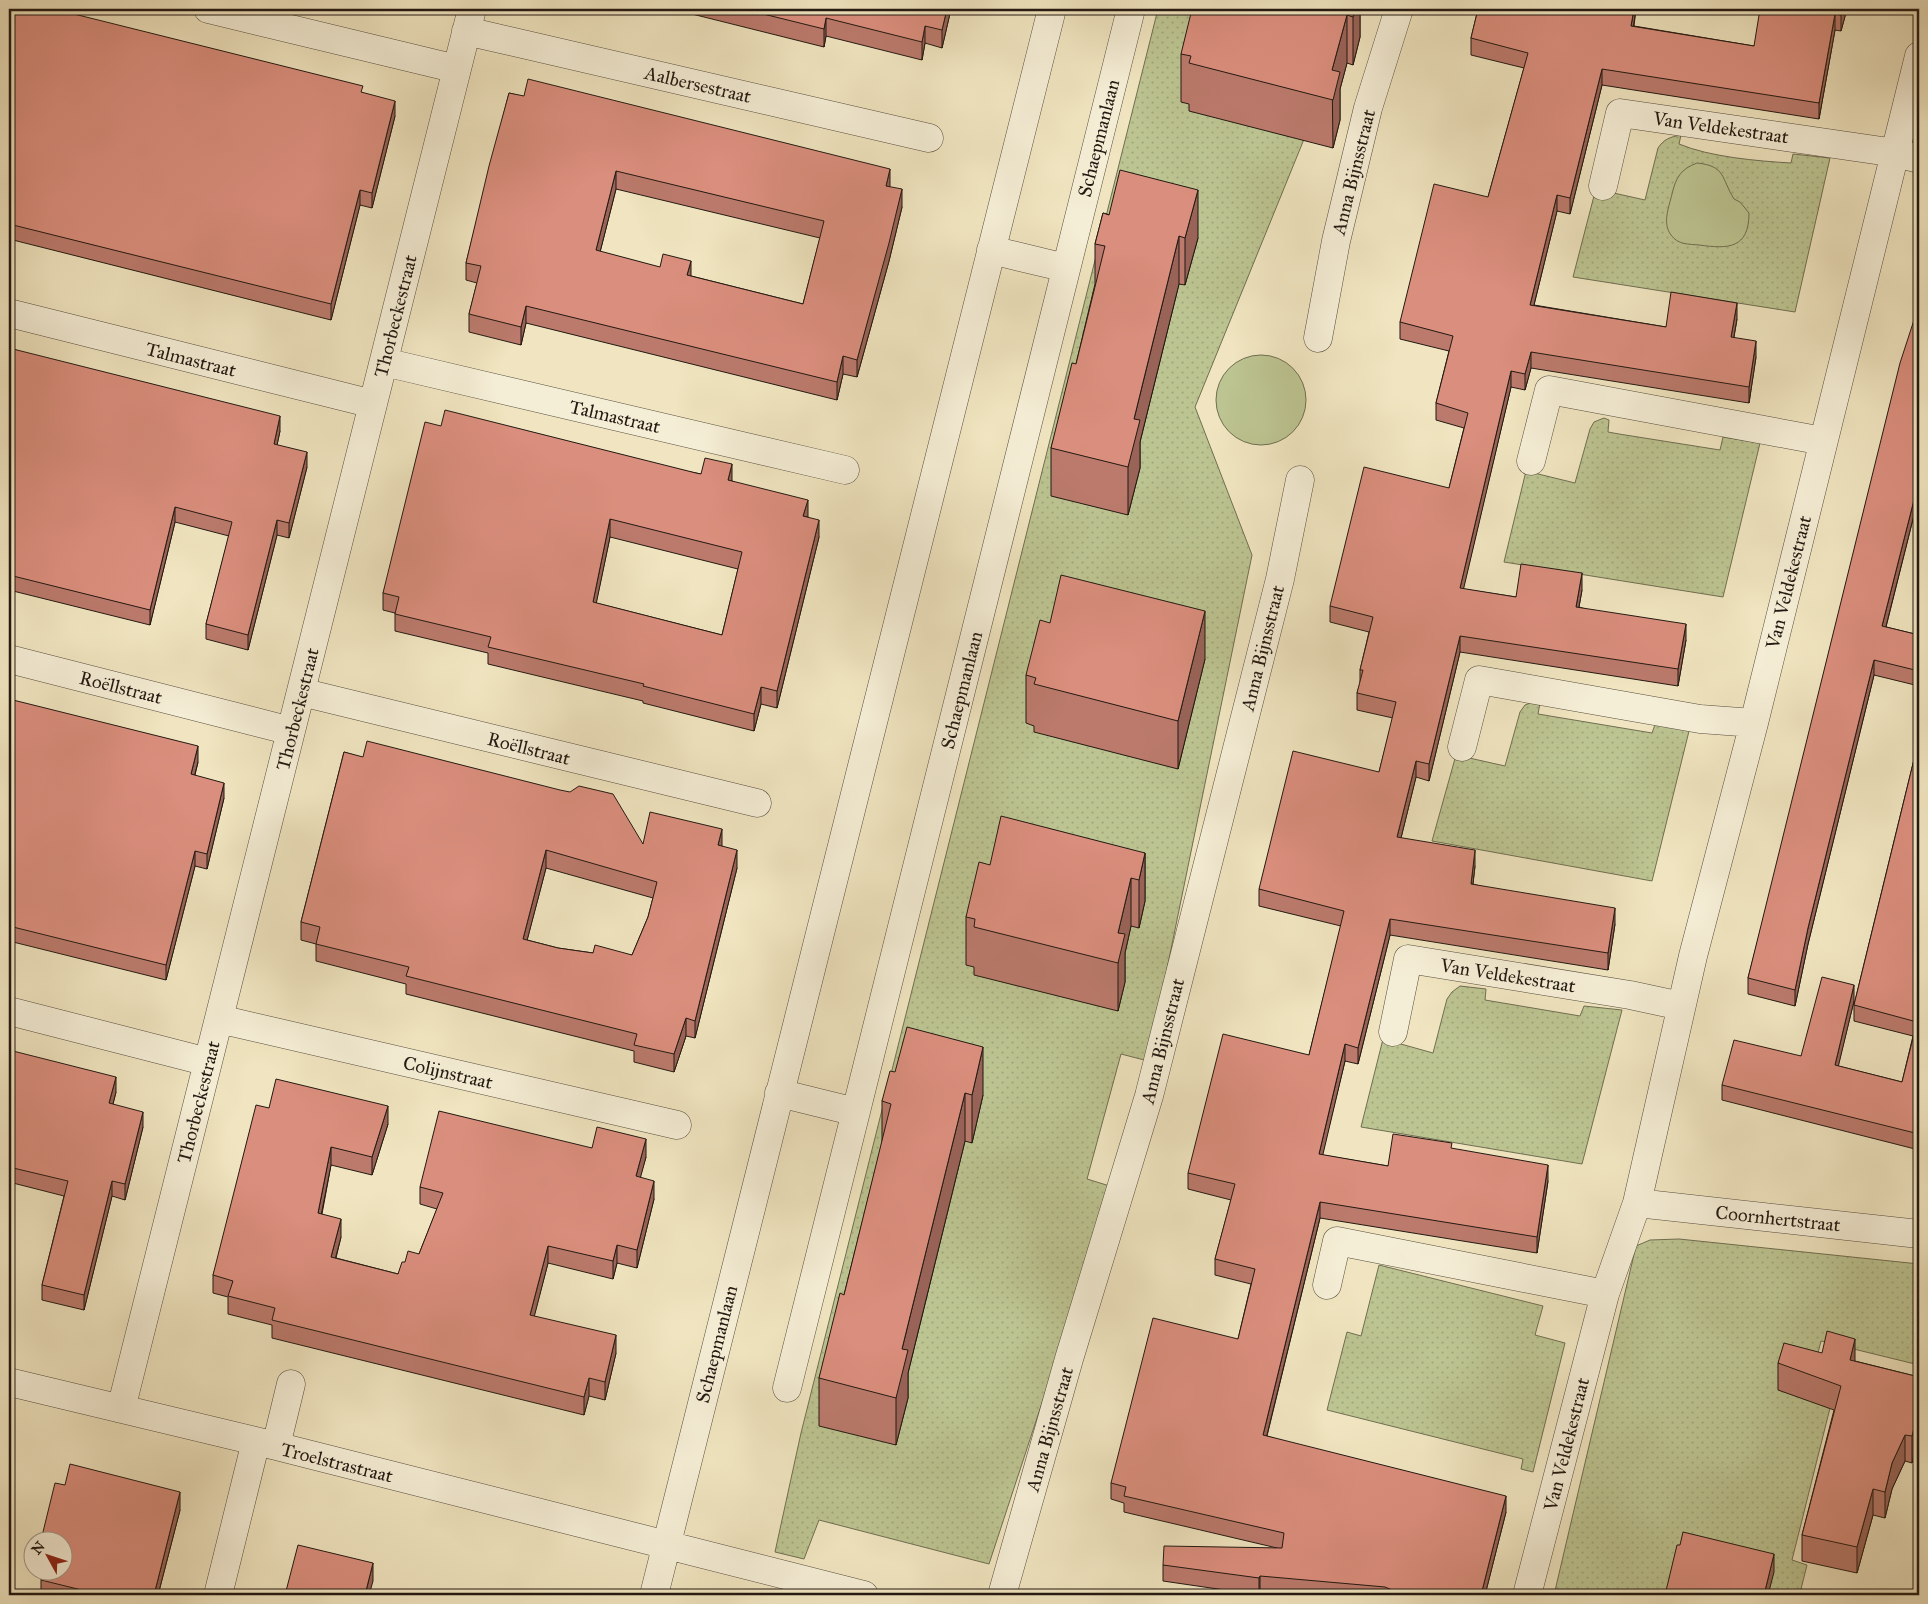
<svg xmlns="http://www.w3.org/2000/svg" width="1928" height="1604" font-family="'IM FELL Great Primer',serif">
<style>
.grass{fill:url(#grass-dots);stroke:#706e52}
.green{fill:#bcc491;stroke:#706e52}
.lines{fill:none;stroke-linecap:round;stroke-linejoin:round}
.minor-casing{stroke:#564c3e;stroke-width:29}
.minor{stroke:#f5eed6;stroke-width:28}
.wall{fill:#bb7a6c;stroke:#231912;fill-rule:evenodd}
.shaded-wall{fill:#996358;stroke:#231912}
.building{fill:#da8e7d;stroke:#231912;fill-rule:evenodd}
.labels{text-anchor:middle;stroke-width:4;stroke-linejoin:round;paint-order:stroke}
.street-label{font-size:19px;fill:#231912;stroke:#f5eed6}
</style>
<defs>
<pattern id="grass-dots" width="8" height="8" patternUnits="userSpaceOnUse" patternTransform="scale(1.25)"><rect width="8" height="8" fill="#bcc491"/><path d="M2 2h.1M6 6h.1" fill="none" stroke="#a1a87c" stroke-width="1.8" stroke-linecap="round"/></pattern>
</defs>
<rect width="100%" height="100%" fill="#f0e5c0"/>
<filter id="stains"><feTurbulence type="fractalNoise" baseFrequency=".004" numOctaves="4"/><feColorMatrix values="0 0 0 0 .2 0 0 0 0 .09 0 0 0 0 .02 0 0 0 .5 -.17"/></filter>
<radialGradient id="worn" r=".72"><stop offset=".6" stop-color="#630" stop-opacity="0"/><stop offset="1" stop-color="#630" stop-opacity=".3"/></radialGradient>
<path class="grass" d="M1158,9H1357L1195,407L1252,555L1148,1061L1121,1054L1087,1179L1113,1187L989,1564L819,1520L804,1559L775,1552L801,1433Z
M1681,135L1679,144C1710,157 1757,161 1791,163L1793,154L1830,158L1795,312L1573,277L1595,192L1600,190L1645,200L1658,148C1664,139 1670,137 1681,135Z
M1604,418L1609,420L1608,432L1619,434L1720,450L1723,437L1760,443L1723,597L1504,562L1526,471L1575,483L1590,429L1594,422Z
M1533,702L1540,703L1538,714L1652,733L1656,722L1690,727L1652,881L1432,841L1456,755L1505,766L1520,712L1525,705Z
M1460,986L1486,989L1485,1000L1580,1016L1584,1006L1622,1010L1582,1164L1361,1127L1383,1039L1433,1053L1447,999L1452,992Z
M1679,1239L1919,1264V1365L1821,1341L1807,1397L1831,1404L1792,1560L1807,1565L1801,1589L1829,1595H1554L1636,1246L1650,1240Z
M1379,1265L1543,1306L1535,1335L1565,1343L1533,1472L1521,1469L1523,1459L1327,1410L1347,1332L1361,1336Z"/>
<path class="green" d="M1697,163C1726,166 1721,178 1734,199L1740,202L1749,213C1749,249 1728,249 1699,245C1689,244 1678,245 1671,235C1662,223 1669,207 1672,194C1676,177 1681,169 1697,163Z
M1216 400a45 45 0 1 1 90 0a45 45 0 1 1-90 0Z"/>
<g class="lines">
<g class="minor-casing">
<path id="minor" d="M208,9L457,69
M466,31L929,138
M1603,186L1620,113L1896,153L1919,159
M991,250L1066,268
M9,313L373,404
M1318,338L1336,241L1368,108L1399,9
M384,362L845,470
M1531,461L1549,390L1823,441
M9,659L291,731
M301,692L757,803
M1462,747L1479,680L1700,719L1754,723
M9,1011L208,1062
M219,1019L677,1125
M1393,1032L1408,959L1630,995L1681,1006
M779,1093L856,1112
M1637,1203L1919,1234
M1327,1285L1337,1241L1605,1294
M9,1382L276,1446L864,1595
M787,1388L1131,9
M121,1409L472,9
M276,1446L291,1384
M218,1595L256,1441
M654,1595L1052,9
M1002,1595L1069,1359L1149,1096L1280,579L1300,480
M1527,1595L1605,1294L1637,1203L1693,956L1754,723L1919,56"/>
</g>
<use href="#minor" class="minor"/>
</g>
<path class="wall" d="M9,9L363,93L395,116L372,208L360,205L331,320L9,239Z
M672,9H951L942,48L925,43L922,60L826,36L824,47Z
M1360,9V37L1353,65L1347,63L1340,89V120L1333,148L1189,111V104L1181,102V54Z
M1478,9H1636L1634,26L1754,46L1847,9L1841,31L1835,30L1819,119L1602,85L1570,214L1557,211L1534,305L1666,327L1737,319L1734,337L1756,357L1749,403L1531,368L1525,390L1511,387L1463,589L1516,597L1582,590L1579,607L1686,640L1678,686L1460,652L1429,781L1416,777L1401,838L1475,866L1473,884L1615,924L1608,970L1390,935L1358,1064L1345,1061L1322,1155L1388,1166L1452,1149L1548,1181L1537,1253L1320,1218L1267,1436L1506,1512L1485,1595H1293L1260,1592L1259,1595L1163,1581V1565L1277,1548L1124,1512V1503L1111,1499V1483L1238,1339L1251,1284L1215,1275V1259L1231,1200L1188,1189V1173L1309,1055L1341,926L1259,906V889L1379,772L1393,718L1357,710V693L1360,683V670L1369,632L1330,622V606L1449,488L1464,428L1436,420V403L1449,351L1400,339V322L1488,197L1524,68L1471,55V38Z
M509,93L890,187L902,207L889,261L857,377L843,374L837,400L526,323L521,345L469,332V314L477,283L466,280V263ZM616,189L820,238L803,304L691,276L600,252Z
M1103,213L1198,238L1185,285L1179,284L1140,442V468L1128,515L1051,496V448L1076,364L1095,284V244Z
M1919,321V508L1916,507L1886,627L1919,635V686L1874,675L1808,944L1795,1006L1748,994V978Z
M9,348L280,431L277,445L307,467L289,538L277,535L248,650L206,639V624L229,536L175,522L150,625L9,590Z
M441,426L696,473L732,481L808,517L819,537L777,708L761,704L754,731L643,703V701L488,664V653L395,631V613L383,610V593ZM610,537L738,569L722,635L596,603Z
M1205,659L1178,769L1034,732V726L1026,723V675Z
M9,699L198,762L195,775L224,798L207,869L195,866L166,980L9,941Z
M1919,739V1150L1722,1100V1085L1801,1056L1854,1001L1838,1066L1902,1082L1913,1036L1854,1021V1005Z
M344,752L643,844L722,846L737,868L695,1038L686,1036L674,1072L634,1062V1051L406,994V984L316,961V944L301,940V922ZM546,868L653,898L648,917L632,955L593,953L558,948L527,940Z
M1145,853V901L1139,928L1131,926L1125,953V982L1118,1011L974,975V967L966,965V917L990,865Z
M9,1050L116,1092L113,1104L143,1127L125,1200L112,1196L84,1310L42,1300V1285L64,1196L9,1182Z
M895,1072L983,1095L972,1143L965,1141L908,1373V1398L896,1445L819,1426V1378L844,1295L882,1143V1101Z
M269,1108L388,1124L372,1175L331,1165L322,1214L341,1237L336,1258L398,1274L405,1262L419,1254L437,1209L420,1204V1187L592,1148L646,1157L640,1177L654,1199L637,1268L617,1263L613,1279L548,1263L534,1316L616,1353L605,1400L589,1396L584,1415L272,1338V1325L228,1314V1297L213,1293V1275Z
M1855,1361L1919,1377V1434L1912,1463L1905,1461L1892,1489L1885,1518L1873,1515L1857,1573L1802,1561V1535L1834,1410L1778,1390V1363Z
M180,1510L158,1595H41V1580L62,1542H42V1536Z"/>
<path class="shaded-wall" d="M947,9H951L942,48V30Z
M1355,9H1360V37L1353,65V17Z
M1634,9H1636L1631,42V26Z
M1843,9H1847L1841,31V15Z
M1835,14V30L1819,119V103Z
M1347,15V63L1340,89V120L1333,148L1332,70Z
M826,18V36L824,47V29Z
M925,26V43L922,60V42Z
M1602,69V85L1570,214V198Z
M395,101V116L372,208V193Z
M890,169V187L886,186Z
M616,171V189L596,268V250Z
M902,189V207L889,261L857,377V360Z
M360,190V205L331,320V304Z
M1198,190V238L1185,285V238Z
M1557,195V211L1530,321V305Z
M1179,236V284L1140,442V468L1128,515V467L1134,419Z
M691,261V279L687,275Z
M1737,303V319L1731,353V337Z
M526,306V323L521,345V327Z
M1756,341V357L1749,403V387Z
M1531,352V368L1525,390V374Z
M843,356V374L837,400V382Z
M1511,371V387L1460,604V588Z
M280,416V431L274,459V444Z
M307,452V467L289,538V523Z
M732,464V482L728,480Z
M1916,492V507L1882,642V626Z
M808,500V517L803,516Z
M175,507V522L150,625V610Z
M610,519V537L593,619V602Z
M277,520V535L248,650V635Z
M819,520V537L777,708V691Z
M1582,573V590L1576,623V607Z
M1205,611V659L1178,769V721Z
M1686,624V640L1678,686V669Z
M1460,636V652L1429,781V764Z
M1874,660V675L1808,944L1795,1006V990L1808,928Z
M761,687V704L754,731V714Z
M198,746V762L191,789V774Z
M1416,761V777L1397,854V837Z
M224,783V798L207,869V854Z
M722,829V847L718,845Z
M546,850V868L523,956V939Z
M737,850V868L695,1038V1021Z
M1475,850V866L1471,900V884Z
M195,851V866L166,980V965Z
M1145,853V901L1139,928V880Z
M1131,878V926L1125,953V982L1118,1011V933Z
M1615,908V924L1608,970V953Z
M1390,919V935L1358,1064V1048Z
M1854,985V1001L1835,1080V1065Z
M686,1018V1036L674,1072V1054Z
M1345,1044V1061L1319,1171V1154Z
M983,1047V1095L972,1143V1095Z
M116,1077V1092L109,1119V1103Z
M965,1093V1141L908,1373V1398L896,1445V1398L902,1349Z
M388,1106V1124L372,1175V1157Z
M143,1112V1127L125,1200V1184Z
M646,1139V1157L636,1194V1176Z
M331,1147V1165L318,1231V1213Z
M1548,1165V1181L1537,1253V1237Z
M112,1181V1196L84,1310V1295Z
M654,1181V1199L637,1268V1250Z
M1320,1202V1218L1263,1451V1435Z
M341,1219V1237L331,1275V1257Z
M617,1245V1263L613,1279V1261Z
M548,1246V1263L530,1333V1315Z
M616,1335V1353L605,1400V1382Z
M1855,1339V1365L1850,1360Z
M589,1378V1396L584,1415V1397Z
M1919,1407V1434L1912,1463V1436Z
M1905,1435V1461L1892,1489L1885,1518V1492L1892,1463Z
M1873,1489V1515L1857,1573V1547Z
M180,1492V1510L158,1595H154Z
M1506,1496V1512L1485,1595H1481Z
M1774,1554V1572L1768,1595H1764Z
M373,1563V1581L369,1595H365Z
M1260,1576V1592L1259,1595V1578Z"/>
<path class="building" d="M9,9H54L363,86L361,92L395,101L372,193L360,190L331,304L9,224Z
M743,9H947L942,30L925,26L922,42L826,18L824,29Z
M1192,9H1355L1353,17L1347,15L1332,70L1340,72L1333,100L1189,63L1191,56L1181,54Z
M1478,9H1634L1631,26L1754,46L1760,9H1843L1841,15L1835,14L1819,103L1602,69L1570,198L1557,195L1530,305L1666,327L1671,292L1737,303L1731,337L1756,341L1749,387L1531,352L1525,374L1511,371L1460,588L1516,597L1521,564L1582,573L1576,607L1686,624L1678,669L1460,636L1429,764L1416,761L1397,837L1475,850L1471,884L1615,908L1608,953L1390,919L1358,1048L1345,1044L1319,1154L1388,1166L1393,1134L1452,1143L1451,1148L1548,1165L1537,1237L1320,1202L1263,1435L1506,1496L1481,1595H1404L1385,1587L1260,1576L1259,1578L1163,1565L1164,1546L1282,1548L1284,1533L1124,1496L1126,1487L1111,1483L1153,1318L1238,1339L1255,1269L1215,1259L1235,1184L1188,1173L1223,1034L1309,1055L1344,911L1259,889L1293,751L1379,772L1396,702L1357,693L1363,670H1360L1373,617L1330,606L1364,467L1449,488L1468,413L1436,403L1453,336L1400,322L1434,184L1488,197L1528,53L1471,38Z
M528,79L890,169L886,186L902,189L889,243L857,360L843,356L837,382L526,306L521,327L469,314L481,266L466,263L489,166L509,93L524,96ZM616,171L824,221L803,304L687,275L691,261L663,254L660,267L596,250Z
M1120,170L1198,190L1185,238L1179,236L1134,419L1140,420L1128,467L1051,448L1072,363L1076,364L1105,246L1095,244L1103,213L1109,215Z
M1914,320L1919,321V493L1916,492L1882,626L1919,635V671L1874,660L1808,928L1795,990L1748,978L1900,363Z
M9,348L280,416L274,444L307,452L289,523L277,520L248,635L206,624L232,522L175,507L150,610L9,575Z
M445,410L696,473L701,474L705,458L732,464L728,480L808,500L803,516L819,520L777,691L761,687L754,714L643,686L644,684L488,647L491,637L395,614L399,597L383,593L425,422L441,426ZM610,519L742,552L722,635L593,602Z
M1061,575L1205,611L1178,721L1034,684L1036,678L1026,675L1040,620L1050,623Z
M9,699L198,746L191,774L224,783L207,854L195,851L166,965L9,926Z
M1919,739V1134L1722,1085L1734,1040L1801,1056L1822,977L1854,985L1835,1065L1902,1082L1917,1022L1854,1005Z
M367,741L560,790L570,792L579,786L613,794L643,844L650,812L722,829L718,845L737,850L695,1021L686,1018L674,1054L634,1045L637,1034L406,976L409,967L316,944L320,927L301,922L344,752L363,757ZM546,850L657,882L648,917L632,955L595,945L593,953L558,948L523,939Z
M1001,816L1145,853L1139,880L1131,878L1118,933L1125,934L1118,963L974,927L975,919L966,917L979,862L990,865Z
M907,1027L983,1047L972,1095L965,1093L902,1349L908,1350L896,1398L819,1378L840,1293L844,1295L891,1104L882,1101L890,1071L895,1072Z
M9,1050L116,1077L109,1103L143,1112L125,1184L112,1181L84,1295L42,1285L68,1181L9,1167V1170Z
M276,1079L388,1106L372,1157L331,1147L318,1213L341,1219L331,1257L398,1274L402,1262H405L408,1251L419,1254L443,1193L420,1187L439,1111L592,1148L597,1127L646,1139L636,1176L654,1181L637,1250L617,1245L613,1261L548,1246L530,1315L616,1335L605,1382L589,1378L584,1397L272,1320L275,1308L228,1296L233,1281L213,1275L256,1105L269,1108Z
M1827,1331L1855,1339L1850,1360L1919,1377V1407L1912,1436L1905,1435L1892,1463L1885,1492L1873,1489L1857,1547L1802,1535L1841,1386L1778,1363L1784,1343L1822,1353Z
M70,1464L180,1492L154,1595H102L41,1580L43,1572H62V1542H51L52,1538L42,1536L55,1483L65,1485Z
M1683,1532L1774,1554L1764,1595H1665L1677,1545H1680Z
M298,1545L373,1563L365,1595H285Z"/>
<g class="labels">
<g class="street-label">
<text transform="translate(698 84) rotate(13)" y="7">Aalbersestraat</text>
<text transform="translate(1721 127) rotate(8)" y="7">Van Veldekestraat</text>
<text transform="translate(1098 138) rotate(-76)" y="7">Schaepmanlaan</text>
<text transform="translate(1353 172) rotate(-76)" y="7">Anna Bijnsstraat</text>
<text transform="translate(395 316) rotate(-76)" y="7">Thorbeckestraat</text>
<text transform="translate(191 359) rotate(14)" y="7">Talmastraat</text>
<text transform="translate(615 416) rotate(13)" y="7">Talmastraat</text>
<text transform="translate(1788 582) rotate(-76)" y="7">Van Veldekestraat</text>
<text transform="translate(1262 648) rotate(-76)" y="7">Anna Bijnsstraat</text>
<text transform="translate(121 687) rotate(14)" y="7">Roëllstraat</text>
<text transform="translate(961 690) rotate(-76)" y="7">Schaepmanlaan</text>
<text transform="translate(297 709) rotate(-76)" y="7">Thorbeckestraat</text>
<text transform="translate(529 748) rotate(14)" y="7">Roëllstraat</text>
<text transform="translate(1508 975) rotate(9)" y="7">Van Veldekestraat</text>
<text transform="translate(1162 1041) rotate(-76)" y="7">Anna Bijnsstraat</text>
<text transform="translate(448 1072) rotate(13)" y="7">Colijnstraat</text>
<text transform="translate(198 1102) rotate(-76)" y="7">Thorbeckestraat</text>
<text transform="translate(1778 1218) rotate(6)" y="7">Coornhertstraat</text>
<text transform="translate(716 1344) rotate(-76)" y="7">Schaepmanlaan</text>
<text transform="translate(1049 1429) rotate(-74)" y="7">Anna Bijnsstraat</text>
<text transform="translate(1566 1444) rotate(-76)" y="7">Van Veldekestraat</text>
<text transform="translate(337 1462) rotate(14)" y="7">Troelstrastraat</text>
</g>
</g>
<rect width="1928" height="1604" fill="none" stroke="#f0e5c0" stroke-width="30"/>
<rect x="10" y="10" width="1908" height="1584" fill="none" stroke="#231912" stroke-width="2.5"/>
<rect x="15" y="15" width="1898" height="1574" fill="none" stroke="#231912"/>
<g transform="translate(48 1556) rotate(310)"><circle r="24" fill="#f5eed6" stroke="#a19988"/>
<path d="M0-4L9 19L0 12L-9 19Z" fill="#8f2418"/>
<text y="-8" font-size="14" font-weight="bold" text-anchor="middle" fill="#231912">N</text>
</g>
<rect width="100%" height="100%" filter="url(#stains)"/>
<rect width="100%" height="100%" fill="url(#worn)"/>
</svg>
